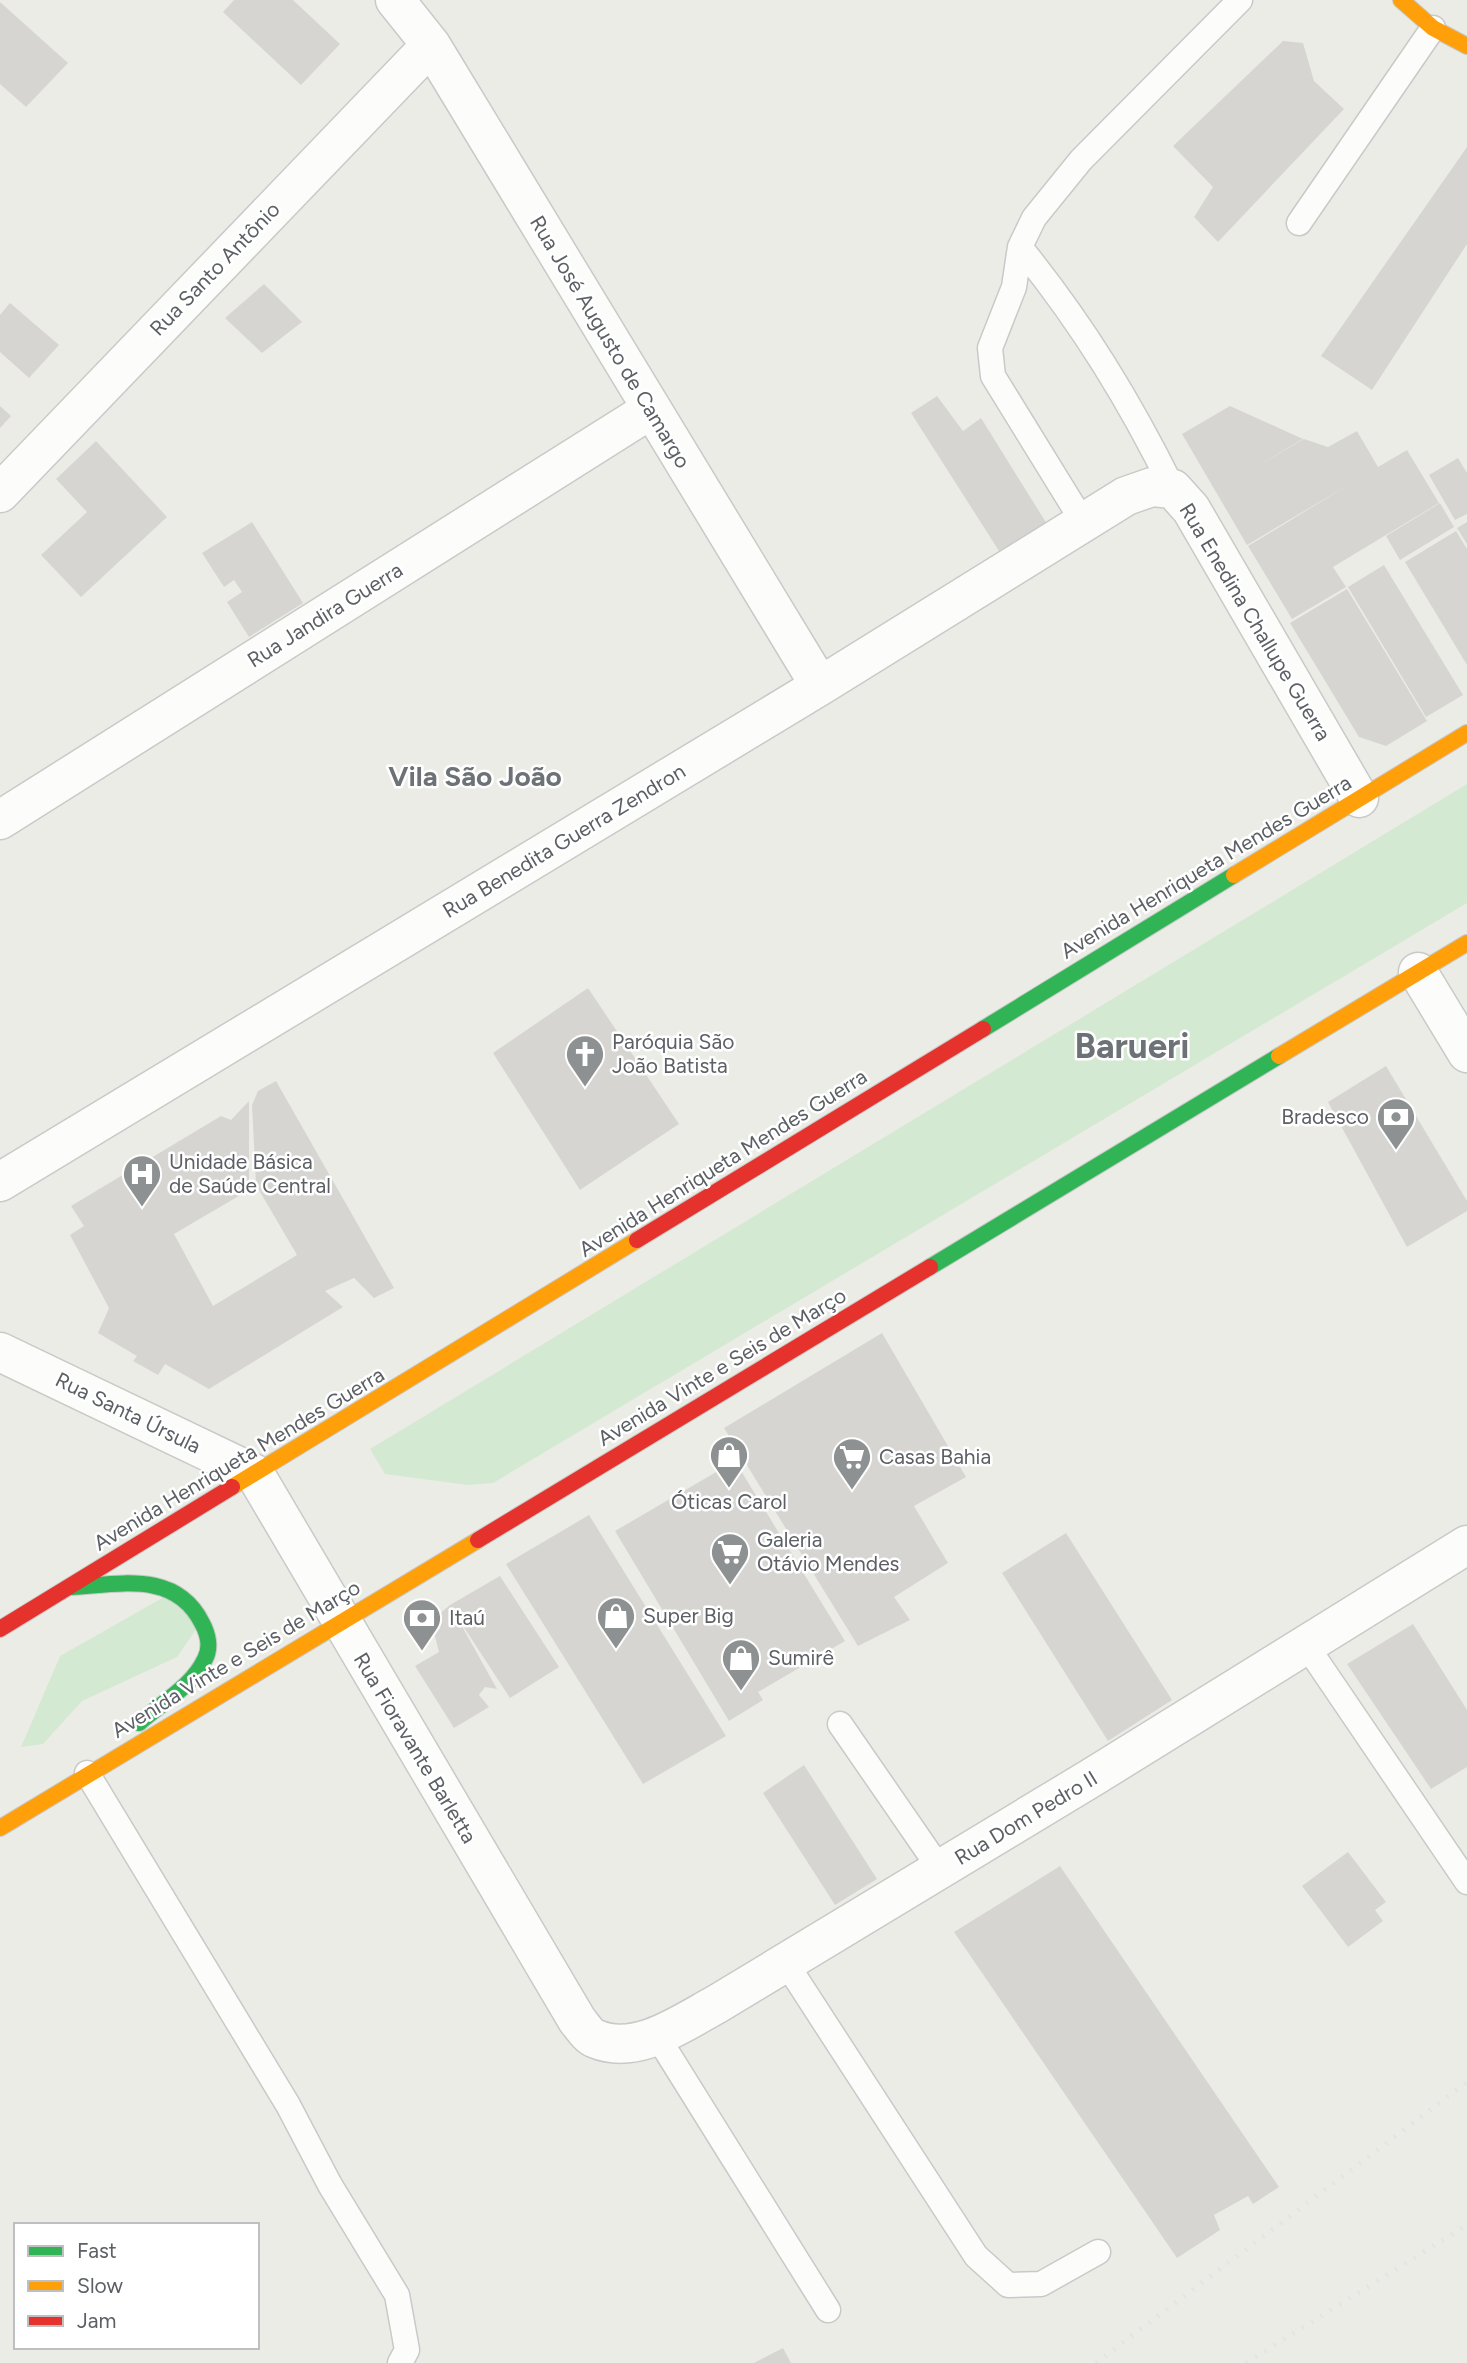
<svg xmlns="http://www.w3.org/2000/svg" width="1467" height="2363" font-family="Figtree,sans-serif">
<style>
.green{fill:#d4e9d2}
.building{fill:#d6d5d2}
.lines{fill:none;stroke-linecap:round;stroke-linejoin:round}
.lane-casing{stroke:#c9c9c9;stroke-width:27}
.street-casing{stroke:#c9c9c9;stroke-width:41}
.fast-casing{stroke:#c7c9c7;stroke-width:18}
.slow-casing{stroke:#c7c9c7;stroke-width:18}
.jam-casing{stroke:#c7c9c7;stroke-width:18}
.lane{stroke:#fcfcfb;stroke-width:24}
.street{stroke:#fcfcfb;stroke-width:38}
.fast{stroke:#30b455;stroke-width:16}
.slow{stroke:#ff9f0a;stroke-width:16}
.jam{stroke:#e5322d;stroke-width:16}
.rail{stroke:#e3e4e3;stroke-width:5;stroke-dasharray:2 9;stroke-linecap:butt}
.labels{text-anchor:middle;stroke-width:5;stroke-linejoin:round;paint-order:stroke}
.street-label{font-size:21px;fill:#5c6065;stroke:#fff}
.poi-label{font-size:21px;fill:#5c6065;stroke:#fff;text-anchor:start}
.district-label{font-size:28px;font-weight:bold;fill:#6d7277;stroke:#fff}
.town-label{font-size:35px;font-weight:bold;fill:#6d7277;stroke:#fff}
</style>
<rect width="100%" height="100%" fill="#ecece7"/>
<path class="green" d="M1467,784V903L493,1483L468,1485L385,1474L370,1449Z
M171,1593L197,1628L177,1657L82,1701L43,1744L21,1747L60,1656Z"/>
<path class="building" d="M234,0H293L340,44L301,85L223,12Z
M0,2L68,63L26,107L0,84Z
M1283,41L1303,43L1314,81L1344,109L1218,242L1194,217L1213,187L1173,146Z
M1467,147V244L1372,390L1321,356Z
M264,284L302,322L262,353L225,318Z
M10,303L59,345L29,378L0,352V315Z
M937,396L963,431L981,418L1047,524L999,551L911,413Z
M0,406L11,416L0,428Z
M1230,406L1303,439L1254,468L1304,439L1328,447L1357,431L1378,467L1407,450L1439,503L1333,567L1346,587L1292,619L1248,546L1355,481L1247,545L1182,434Z
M96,441L167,517L81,597L41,555L87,512L56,479Z
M1458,458L1467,473V514L1455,520L1429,475Z
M1440,503L1454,527L1400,560L1386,536Z
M252,522L303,603L249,637L227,602L242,592L234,580L224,587L202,553Z
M1467,522V544L1457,528Z
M1456,531L1467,549V665L1405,562Z
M1384,565L1463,695L1426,717L1348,587Z
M1347,589L1427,721L1386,746L1359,737L1290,623Z
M588,988L679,1124L580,1190L493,1053Z
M1386,1066L1467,1201V1211L1407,1247L1328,1102Z
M276,1081L394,1288L374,1298L354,1278L325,1291L343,1307L209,1389L165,1364L158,1375L133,1361L137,1356L98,1333L109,1308L70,1235L84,1226L71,1206L221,1116L231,1120L249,1101V1190L174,1234L213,1306L297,1255L256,1185L252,1105L258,1091Z
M882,1333L966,1477L914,1506L948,1563L894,1597L910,1620L858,1646L724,1428Z
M735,1461L845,1641L758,1692L763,1700L729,1721L615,1531Z
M589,1515L726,1736L643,1784L506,1564Z
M1066,1533L1172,1700L1108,1741L1002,1573Z
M500,1576L559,1667L510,1698L454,1612L497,1689L485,1687L479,1695L489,1707L454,1728L415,1666L439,1652L431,1621L450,1605Z
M1413,1624L1467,1710V1767L1431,1789L1347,1664Z
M804,1765L877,1879L835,1905L763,1793Z
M1348,1852L1386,1902L1375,1910L1383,1921L1348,1947L1302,1886Z
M1060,1866L1279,2187L1253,2204L1248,2196L1214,2215L1220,2230L1177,2258L954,1932Z
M783,2348L791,2363H754Z"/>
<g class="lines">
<g class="lane-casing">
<path id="lane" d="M1299,223L1433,28
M1020,247C1083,325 1129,400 1173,489
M1083,522L993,376L990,348L1014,287L1020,247L1034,218L1081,160L1240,0
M1306,1645L1467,1882
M840,1724L940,1869
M87,1773L288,2105L330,2185L397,2295L407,2350L400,2363
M786,1963L976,2256L1008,2285L1041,2284L1098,2252
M657,2036L828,2310"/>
</g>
<g class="street-casing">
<path id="street" d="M395,0L431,45L820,686
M0,493L431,45
M0,820L650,410
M1418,972L1467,1053
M0,1182L820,686L1126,496L1152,487L1173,489L1191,509L1359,798
M0,1352L255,1474L577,2020C582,2026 588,2036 596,2039C637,2056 682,2023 717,2004L1091,1778L1467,1545"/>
</g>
<g class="fast-casing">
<path id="fast" d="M983,1029L1234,875
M930,1267L1279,1056
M72,1587C121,1584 176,1571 202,1623C208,1634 211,1648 205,1659C192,1687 161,1703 139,1723"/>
</g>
<g class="slow-casing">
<path id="slow" d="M1401,0L1433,28L1467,46
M1234,875L1467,733
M1279,1056L1467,943
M232,1487L637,1240
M0,1828L478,1540"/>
</g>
<g class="jam-casing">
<path id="jam" d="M637,1240L983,1029
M478,1540L930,1267
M0,1629L232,1487"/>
</g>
<use href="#lane" class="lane"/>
<use href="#street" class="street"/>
<use href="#fast" class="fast"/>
<use href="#slow" class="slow"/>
<use href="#jam" class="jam"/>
<path class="rail" d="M1096,2363L1467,2082
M1246,2363L1467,2225"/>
</g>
<defs>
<g id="church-pin" transform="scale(2.0125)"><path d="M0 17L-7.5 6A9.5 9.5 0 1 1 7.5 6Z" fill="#8e9192" stroke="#fff"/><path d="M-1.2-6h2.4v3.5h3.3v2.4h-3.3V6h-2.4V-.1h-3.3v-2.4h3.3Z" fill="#fff"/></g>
<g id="bank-pin" transform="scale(2.0125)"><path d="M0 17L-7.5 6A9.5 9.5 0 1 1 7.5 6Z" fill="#8e9192" stroke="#fff"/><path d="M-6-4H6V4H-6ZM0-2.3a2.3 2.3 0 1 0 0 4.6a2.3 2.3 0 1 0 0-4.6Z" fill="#fff"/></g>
<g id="hospital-pin" transform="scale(2.0125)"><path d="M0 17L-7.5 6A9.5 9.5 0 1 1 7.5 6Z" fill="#8e9192" stroke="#fff"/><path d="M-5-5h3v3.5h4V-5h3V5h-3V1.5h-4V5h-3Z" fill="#fff"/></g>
<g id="shop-pin" transform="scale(2.0125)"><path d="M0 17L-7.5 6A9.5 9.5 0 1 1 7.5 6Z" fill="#8e9192" stroke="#fff"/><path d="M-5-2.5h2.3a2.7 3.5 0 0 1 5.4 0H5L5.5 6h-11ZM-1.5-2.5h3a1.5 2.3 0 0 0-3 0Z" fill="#fff"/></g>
<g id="supermarket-pin" transform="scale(2.0125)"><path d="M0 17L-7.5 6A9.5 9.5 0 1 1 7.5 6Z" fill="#8e9192" stroke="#fff"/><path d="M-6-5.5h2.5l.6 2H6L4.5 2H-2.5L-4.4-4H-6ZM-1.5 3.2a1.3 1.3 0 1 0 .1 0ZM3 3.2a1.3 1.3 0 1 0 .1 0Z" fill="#fff"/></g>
</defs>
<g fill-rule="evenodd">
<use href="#church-pin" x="585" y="1054"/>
<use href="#bank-pin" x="1396" y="1117"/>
<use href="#hospital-pin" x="142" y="1174"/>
<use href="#shop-pin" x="729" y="1455"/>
<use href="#supermarket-pin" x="852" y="1457"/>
<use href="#supermarket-pin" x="730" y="1552"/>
<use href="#shop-pin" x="616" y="1616"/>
<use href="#bank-pin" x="422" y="1618"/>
<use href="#shop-pin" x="741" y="1658"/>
</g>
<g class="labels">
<g class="street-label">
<text transform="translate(215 269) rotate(-46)" y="7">Rua Santo Antônio</text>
<text transform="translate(610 342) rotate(59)" y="7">Rua José Augusto de Camargo</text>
<text transform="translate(325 615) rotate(-32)" y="7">Rua Jandira Guerra</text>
<text transform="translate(1255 622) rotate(59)" y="7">Rua Enedina Challupe Guerra</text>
<text transform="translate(564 841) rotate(-31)" y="7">Rua Benedita Guerra Zendron</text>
<text transform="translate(1206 867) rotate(-31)" y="7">Avenida Henriqueta Mendes Guerra</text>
<text transform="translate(723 1163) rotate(-32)" y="7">Avenida Henriqueta Mendes Guerra</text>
<text transform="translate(722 1367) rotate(-31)" y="7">Avenida Vinte e Seis de Março</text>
<text transform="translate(128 1413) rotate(26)" y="7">Rua Santa Úrsula</text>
<text transform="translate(239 1459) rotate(-31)" y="7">Avenida Henriqueta Mendes Guerra</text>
<text transform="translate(236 1659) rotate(-31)" y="7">Avenida Vinte e Seis de Março</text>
<text transform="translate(415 1748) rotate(59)" y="7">Rua Fioravante Barletta</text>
<text transform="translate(1026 1818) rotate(-31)" y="7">Rua Dom Pedro II</text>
</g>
<g class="poi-label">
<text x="612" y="1049">Paróquia São<tspan x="612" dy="24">João Batista</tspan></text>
<text x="1369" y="1124" text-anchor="end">Bradesco</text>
<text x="169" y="1169">Unidade Básica<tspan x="169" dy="24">de Saúde Central</tspan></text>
<text x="879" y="1464">Casas Bahia</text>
<text x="729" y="1509" text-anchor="middle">Óticas Carol</text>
<text x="757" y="1547">Galeria<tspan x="757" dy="24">Otávio Mendes</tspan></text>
<text x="643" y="1623">Super Big</text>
<text x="449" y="1625">Itaú</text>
<text x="768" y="1665">Sumirê</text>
</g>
<g class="district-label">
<text x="475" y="786">Vila São João</text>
</g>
<g class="town-label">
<text x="1132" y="1058">Barueri</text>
</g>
</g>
<rect x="14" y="2223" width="245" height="126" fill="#ffffff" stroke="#bebfc1" stroke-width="2"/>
<rect x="28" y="2246" width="35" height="10" fill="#30b455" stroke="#bebfc1" stroke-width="2"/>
<text x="77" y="2258" font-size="21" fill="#5c6065">Fast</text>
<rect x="28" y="2281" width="35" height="10" fill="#ff9f0a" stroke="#bebfc1" stroke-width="2"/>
<text x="77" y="2293" font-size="21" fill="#5c6065">Slow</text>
<rect x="28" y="2316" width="35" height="10" fill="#e5322d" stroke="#bebfc1" stroke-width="2"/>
<text x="77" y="2328" font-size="21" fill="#5c6065">Jam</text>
</svg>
